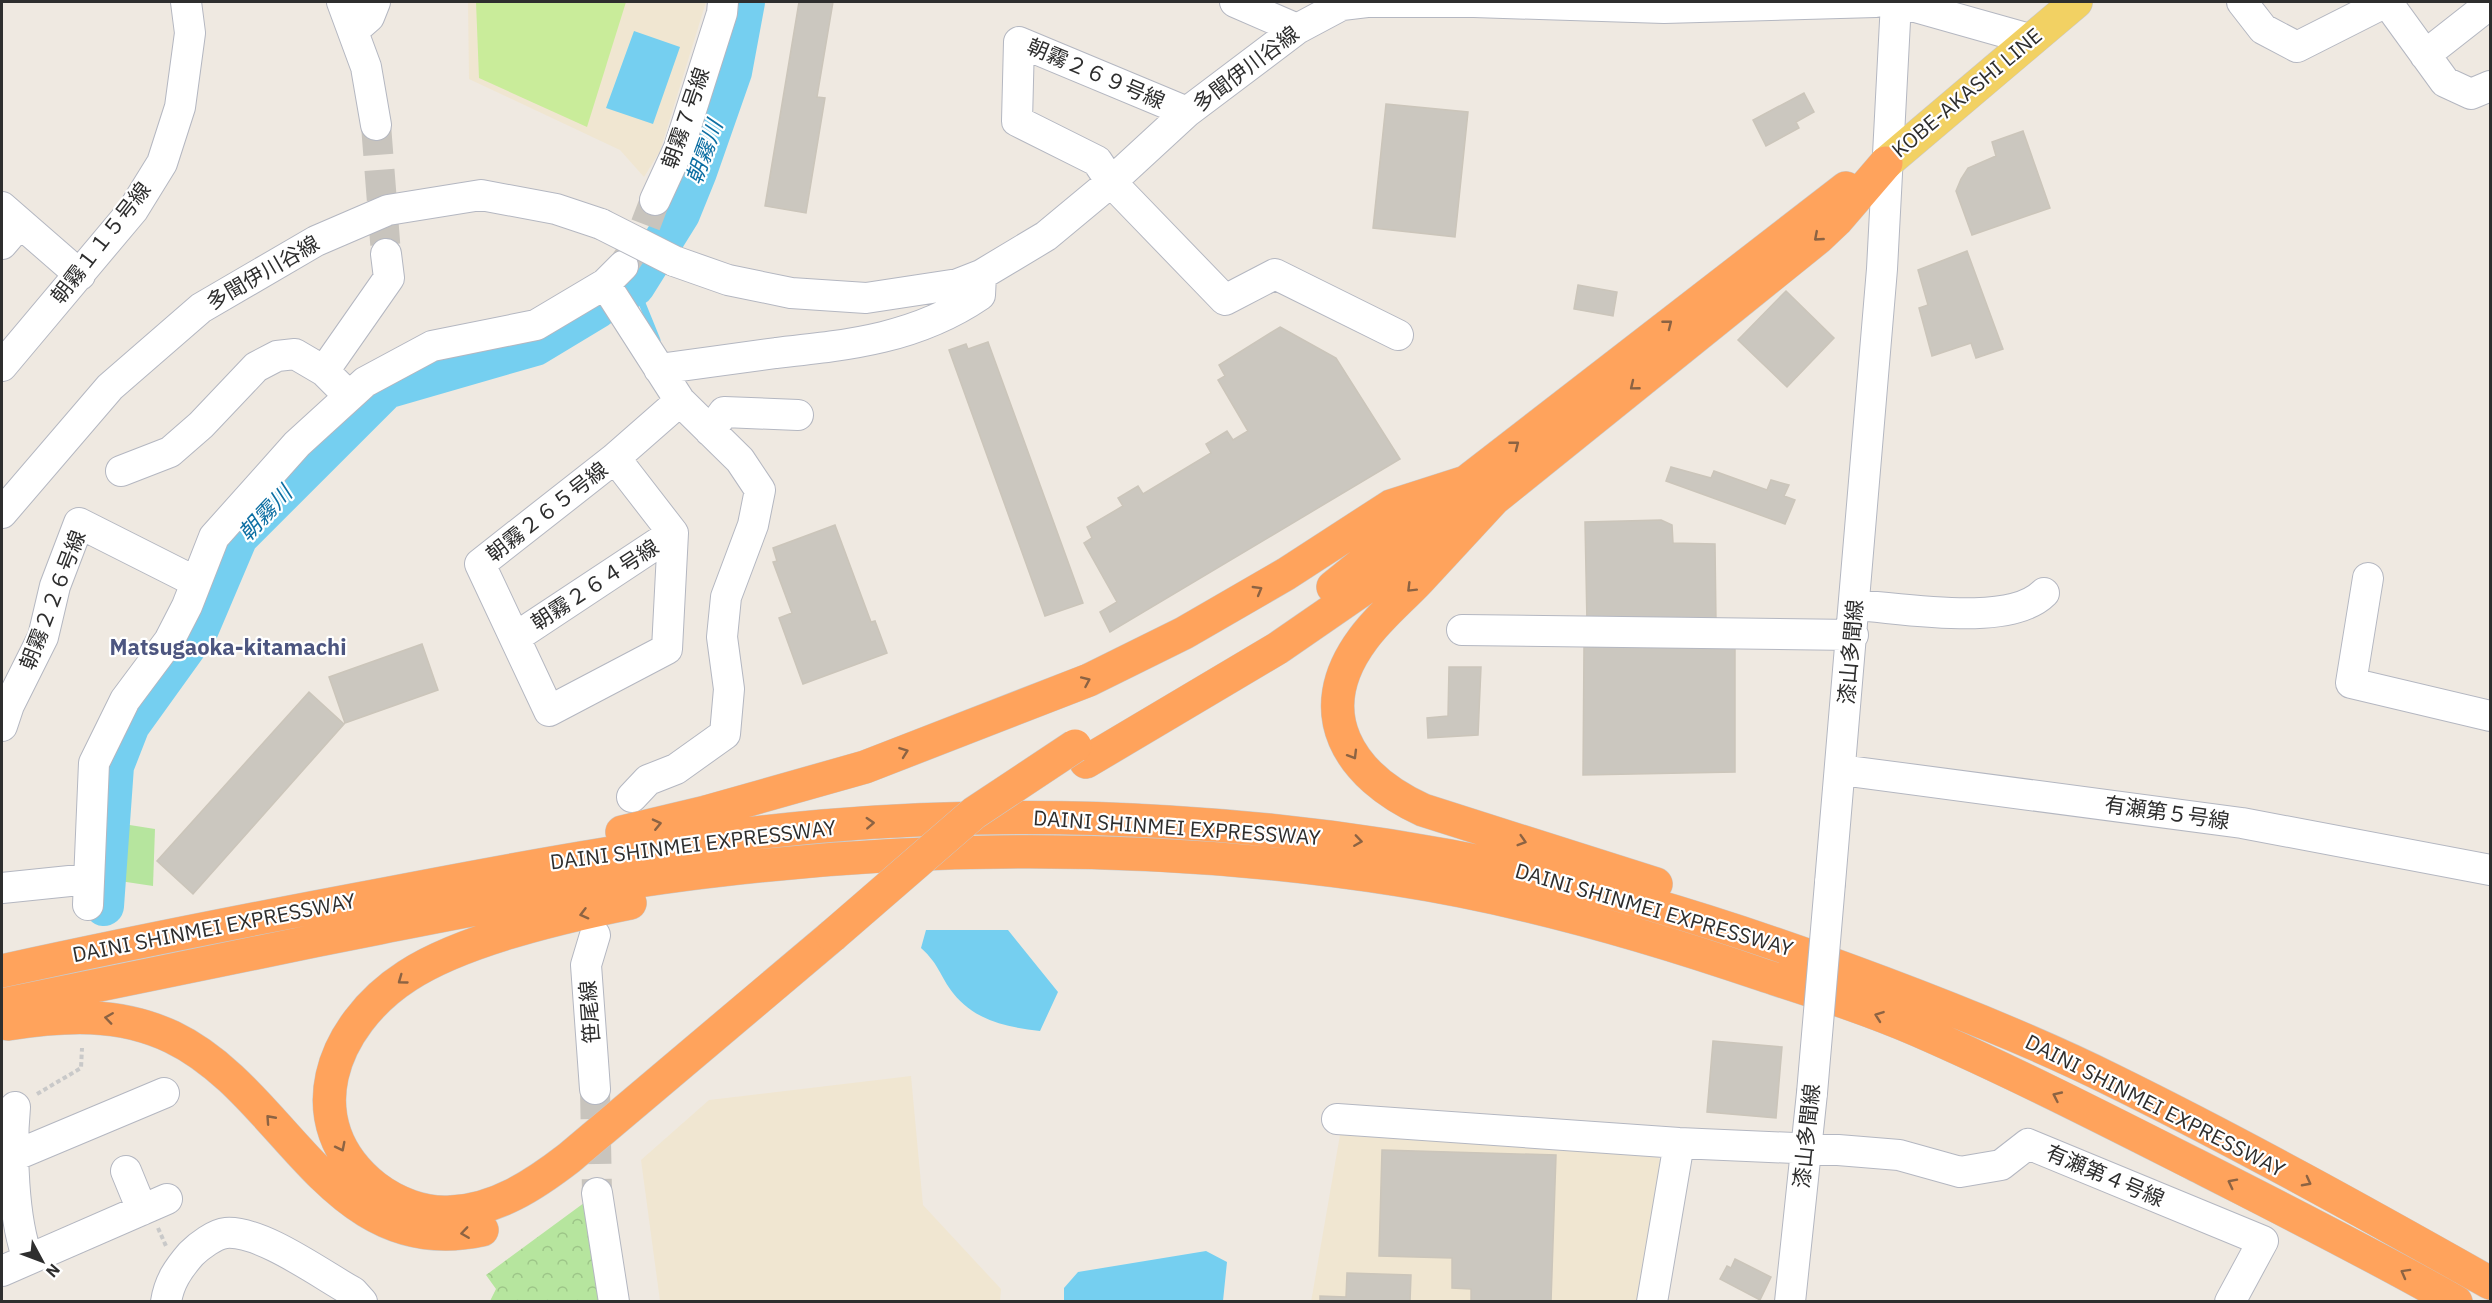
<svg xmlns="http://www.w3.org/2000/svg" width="2492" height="1303" font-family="'IBM Plex Sans','Noto Sans JP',sans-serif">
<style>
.education{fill:#f0e6d1}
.grass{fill:#b6e59e}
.forest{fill:url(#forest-crowns)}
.pitch{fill:#c9ec9a}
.water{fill:#75cff0}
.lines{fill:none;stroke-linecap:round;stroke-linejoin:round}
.stream{stroke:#75cff0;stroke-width:7}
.river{stroke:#75cff0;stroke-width:40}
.building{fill:#cbc7bf;stroke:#cbc5ba;stroke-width:1.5}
.minor-tunnel{stroke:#c8c4bd;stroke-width:30;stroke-dasharray:30 15;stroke-linecap:butt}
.minor-casing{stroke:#b4b7c1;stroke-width:32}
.major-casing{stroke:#c9c9c9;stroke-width:34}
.highway-casing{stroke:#c9c9c9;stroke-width:34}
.path{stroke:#c9c9c9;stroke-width:4;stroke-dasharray:4.5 3;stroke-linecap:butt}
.minor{stroke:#fff;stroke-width:30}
.major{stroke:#f2d163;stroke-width:33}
.highway{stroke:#ffa35c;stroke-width:33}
.minor-bridge-casing{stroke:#b4b7c1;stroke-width:32;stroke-linecap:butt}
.highway-bridge-casing{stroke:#c9c9c9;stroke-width:34;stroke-linecap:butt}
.minor-bridge{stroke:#fff;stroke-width:30}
.highway-bridge{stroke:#ffa35c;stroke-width:33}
.oneway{stroke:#8c6343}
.labels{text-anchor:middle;stroke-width:4.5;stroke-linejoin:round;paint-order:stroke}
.street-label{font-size:21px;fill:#2e2e2e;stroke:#fff}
.water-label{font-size:22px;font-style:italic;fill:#0d6fa3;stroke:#fff}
.neighbourhood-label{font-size:22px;font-weight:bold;fill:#4d5680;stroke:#fff}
</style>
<defs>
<pattern id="forest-crowns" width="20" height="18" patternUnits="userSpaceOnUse" patternTransform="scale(1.5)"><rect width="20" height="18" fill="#b6e59e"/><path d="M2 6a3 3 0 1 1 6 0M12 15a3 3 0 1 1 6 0" fill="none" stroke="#9dc588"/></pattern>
</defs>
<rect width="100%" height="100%" fill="#efe9e1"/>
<path class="education" d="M468,2H706L660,151L644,177L620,150L469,79Z
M911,1076L923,1205L1001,1289L1000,1301H660L641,1160L709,1100Z
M1340,1135L1654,1155L1665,1163L1641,1301L1311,1302Z"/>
<path class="grass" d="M117,823L155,829L153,886L113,880Z"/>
<path class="forest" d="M588,1200L603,1301H490L496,1289L486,1275Z"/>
<path class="pitch" d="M476,2H626L587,127L479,78Z"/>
<path class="water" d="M634,31L680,47L653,124L606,108Z
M926,930H1008L1058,992L1040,1031C1007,1027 975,1021 953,993C940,976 939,964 921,948Z
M1206,1251L1227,1262L1223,1301H1064V1288L1078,1272Z"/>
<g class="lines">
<path class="stream" d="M635,286L657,340"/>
<path class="river" d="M629,289L635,286L680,214L697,172L732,72L745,2
M104,906L114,766L130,725L199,629L238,537L386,389L535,346L598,308"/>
</g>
<path class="building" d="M799,2H833L817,97L825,98L806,213L765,206Z
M1804,93L1814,112L1796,122L1799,128L1766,146L1753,120Z
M1386,104L1468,112L1455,237L1373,228Z
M2023,131L2050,208L1972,235L1956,191L1961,179L1968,168L1996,156L1992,142Z
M1967,251L2003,349L1976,358L1971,343L1932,356L1919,308L1928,305L1918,270Z
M1578,285L1617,292L1613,316L1574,309Z
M1786,291L1834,338L1787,387L1738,340Z
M1280,327L1336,358L1400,459L1110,632L1100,612L1117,602L1084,543L1092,538L1087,527L1123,506L1118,498L1138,486L1143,494L1211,453L1206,444L1227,431L1233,440L1248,431L1218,380L1225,376L1219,365Z
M988,342L1083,603L1045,616L949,350L966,344L968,349Z
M1671,467L1711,478L1714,471L1767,490L1771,480L1789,485L1784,496L1795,500L1785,524L1666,481Z
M1661,520L1672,525L1673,543L1715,544L1716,623H1587L1585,522Z
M835,525L871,622L875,621L887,653L803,684L779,618L792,613L773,562L777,561L773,548Z
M422,644L438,690L345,723L329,677Z
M1735,644V772L1583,775L1584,647Z
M1449,667H1481L1478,735L1428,738L1427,718L1448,716Z
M309,692L344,724L193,894L157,861Z
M1713,1041L1782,1047L1776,1118L1707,1112Z
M1382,1150L1556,1155L1551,1302H1471V1289L1452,1288V1258L1379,1256Z
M1735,1259L1771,1277L1760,1300L1720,1279L1727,1266L1731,1268Z
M1347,1273L1411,1275L1410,1302H1320V1296L1346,1297Z"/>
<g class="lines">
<path class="minor-tunnel" d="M376,125L386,254
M624,264L639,242L655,200
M595,1089L597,1193"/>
<g class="minor-casing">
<path id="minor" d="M342,2L366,67L376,125
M1235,2L1297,29
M1898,2L2029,39
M2242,2L2263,29L2297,47L2386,2
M2387,2L2445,82L2471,94L2490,86
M353,31L369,17L375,2
M2425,55L2490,4
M1187,112L1019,42L1017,121L1097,161L1111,182L1225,300L1275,274L1398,335
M655,200L679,148L722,13L723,2
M2,207L80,275
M2,244L20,223
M674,261L728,280L791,293L866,298L958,284L981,275L1046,236L1111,182L1187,112L1297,29L1342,5L1367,2H1474L1664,8L1876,2
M605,284L680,401L740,460L760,490L753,525L726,597L722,637L729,689L725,734L676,769L648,780L632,797
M2,366L133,210L162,163L180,107L190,33L186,2
M659,369C698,364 737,358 776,353C850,345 917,338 980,295L981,275
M324,371L389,278L386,254
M710,431L724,412L798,415
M615,458L673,533L667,649L549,711L480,564L615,458L680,401
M121,471L170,452L201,425L256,367L277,356L295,354L324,371L349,396
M2,513L110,387L201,308L316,241L388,210L481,195L556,209L601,224
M2368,578L2351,683L2490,716
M1855,605C1903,608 2009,628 2044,593
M1462,630L1853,635
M516,637L673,533
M2,726L9,705L43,637L55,586L79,523L196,582
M1841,770L2242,823L2490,870
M1830,883L1882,269L1896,2
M2,888L89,879
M88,905L94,763L125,700L169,641L187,606L214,537L297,444L365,382L432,346L536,325L605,284L623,266
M595,935L586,965L595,1089
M15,1107C11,1150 13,1219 28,1259
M1337,1119L1679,1143L1838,1150L1899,1155L1960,1172L2001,1165L2028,1144L2263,1241L2230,1302
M14,1156L164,1093
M126,1171L142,1210
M597,1193L614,1302
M2,1271L167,1199
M166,1302C169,1282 178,1269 191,1254C199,1246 215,1234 226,1233C261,1230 322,1275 353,1292L362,1302
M1652,1302L1679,1143
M1790,1302L1812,1093"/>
</g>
<g class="major-casing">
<path id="major" d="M1886,163L2076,2"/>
</g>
<g class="highway-casing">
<path id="highway" d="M1494,499C1469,526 1444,553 1419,580C1400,600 1379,617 1363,639C1308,713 1349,776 1423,810L1656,884
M1333,587L1400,533L1846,188
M1086,762L1278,648L1494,499L1818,238L1837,220L1886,163
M622,832L706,812L865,767L1089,680L1184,633L1286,574L1391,506L1469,481
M630,903C565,916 462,940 407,976C331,1025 294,1123 375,1187C396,1203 424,1214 451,1212C496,1210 534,1185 569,1158L832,936
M2,971C129,943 257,918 385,894C530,866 676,839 823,826C1051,807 1286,820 1510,868C1637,896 1762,937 1883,983C1960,1012 2038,1043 2112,1080C2240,1143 2366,1213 2490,1283
M2,1005C127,979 253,953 379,928C492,906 606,883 721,870C946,844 1176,845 1399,880C1522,899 1643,934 1760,974C1812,991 1866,1008 1917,1030C2011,1071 2103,1118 2194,1164C2282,1209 2370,1253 2456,1302
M8,1024C65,1015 119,1012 172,1037C287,1092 331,1263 482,1230"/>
</g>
<path class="path" d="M37,1094L81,1068L82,1048
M158,1228L166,1246"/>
<use href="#minor" class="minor"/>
<use href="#major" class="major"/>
<use href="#highway" class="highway"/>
<g class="minor-bridge-casing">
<path id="minor-bridge" d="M601,224L674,261
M1812,1093L1830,883"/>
</g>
<g class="highway-bridge-casing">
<path id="highway-bridge" d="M832,936L974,813L1075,746"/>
</g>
<use href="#minor-bridge" class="minor-bridge"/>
<use href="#highway-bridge" class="highway-bridge"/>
</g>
<defs><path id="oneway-chevron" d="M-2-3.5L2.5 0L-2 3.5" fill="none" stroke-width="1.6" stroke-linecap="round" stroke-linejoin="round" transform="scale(1.5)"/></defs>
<g class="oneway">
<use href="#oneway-chevron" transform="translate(1818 237) rotate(139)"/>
<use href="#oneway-chevron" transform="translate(1668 324) rotate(-38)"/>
<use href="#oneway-chevron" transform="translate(1634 386) rotate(141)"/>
<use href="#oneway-chevron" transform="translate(1515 445) rotate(-38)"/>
<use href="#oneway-chevron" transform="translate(1411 588) rotate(135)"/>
<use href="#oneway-chevron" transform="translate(1258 590) rotate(-30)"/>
<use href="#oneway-chevron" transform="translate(1086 681) rotate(-24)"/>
<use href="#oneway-chevron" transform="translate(904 752) rotate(-20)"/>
<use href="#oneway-chevron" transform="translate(1353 755) rotate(59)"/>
<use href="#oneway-chevron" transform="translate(870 823) rotate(-3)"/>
<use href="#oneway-chevron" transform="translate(657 824) rotate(-13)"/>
<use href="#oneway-chevron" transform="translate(1358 841) rotate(8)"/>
<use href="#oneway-chevron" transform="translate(1522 841) rotate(17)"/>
<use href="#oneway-chevron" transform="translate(584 914) rotate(165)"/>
<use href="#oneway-chevron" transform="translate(402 980) rotate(144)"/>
<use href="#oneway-chevron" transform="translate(1879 1016) rotate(-160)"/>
<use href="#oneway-chevron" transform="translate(109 1018) rotate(-172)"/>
<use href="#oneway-chevron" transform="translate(2057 1096) rotate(-155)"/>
<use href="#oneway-chevron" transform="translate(270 1119) rotate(-132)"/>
<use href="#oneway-chevron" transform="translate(341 1147) rotate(63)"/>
<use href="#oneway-chevron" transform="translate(2307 1182) rotate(28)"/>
<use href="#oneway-chevron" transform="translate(2232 1183) rotate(-153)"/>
<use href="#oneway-chevron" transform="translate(465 1233) rotate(172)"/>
<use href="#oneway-chevron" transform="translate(2405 1273) rotate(-151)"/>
</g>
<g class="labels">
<g class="street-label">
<text transform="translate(1246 69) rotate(-37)" y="7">多聞伊川谷線</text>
<text transform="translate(1096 74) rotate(23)" y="7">朝霧２６９号線</text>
<text transform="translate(1967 93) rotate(-40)" y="7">KOBE-AKASHI LINE</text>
<text transform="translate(686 118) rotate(-71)" y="7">朝霧７号線</text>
<text transform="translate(101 243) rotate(-52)" y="7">朝霧１１５号線</text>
<text transform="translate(263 273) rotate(-30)" y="7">多聞伊川谷線</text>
<text transform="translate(547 512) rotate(-38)" y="7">朝霧２６５号線</text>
<text transform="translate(595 585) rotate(-33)" y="7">朝霧２６４号線</text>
<text transform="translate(53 600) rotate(-69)" y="7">朝霧２２６号線</text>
<text transform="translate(1851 652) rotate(-85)" y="7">漆山多聞線</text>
<text transform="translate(2167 813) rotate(8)" y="7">有瀬第５号線</text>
<text transform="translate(1177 828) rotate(4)" y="7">DAINI SHINMEI EXPRESSWAY</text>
<text transform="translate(693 845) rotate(-7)" y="7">DAINI SHINMEI EXPRESSWAY</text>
<text transform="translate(1654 910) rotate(16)" y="7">DAINI SHINMEI EXPRESSWAY</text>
<text transform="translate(214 928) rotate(-11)" y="7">DAINI SHINMEI EXPRESSWAY</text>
<text transform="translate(590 1012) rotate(-94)" y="7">笹尾線</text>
<text transform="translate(2155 1106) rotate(27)" y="7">DAINI SHINMEI EXPRESSWAY</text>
<text transform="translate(1807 1136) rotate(-84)" y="7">漆山多聞線</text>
<text transform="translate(2105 1176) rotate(23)" y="7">有瀬第４号線</text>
</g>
<g class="water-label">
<text transform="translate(704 152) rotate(-70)" y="8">朝霧川</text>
<text transform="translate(265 513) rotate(-47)" y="8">朝霧川</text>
</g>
<g class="neighbourhood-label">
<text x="228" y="655">Matsugaoka-kitamachi</text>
</g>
</g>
<rect width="2492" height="1303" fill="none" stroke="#2e2e2e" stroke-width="6"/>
<g transform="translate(42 1261) rotate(131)" stroke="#ffffff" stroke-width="4.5" paint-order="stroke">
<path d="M0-4.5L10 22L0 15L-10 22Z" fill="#2e2e2e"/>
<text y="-9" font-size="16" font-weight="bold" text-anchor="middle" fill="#2e2e2e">N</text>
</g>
</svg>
